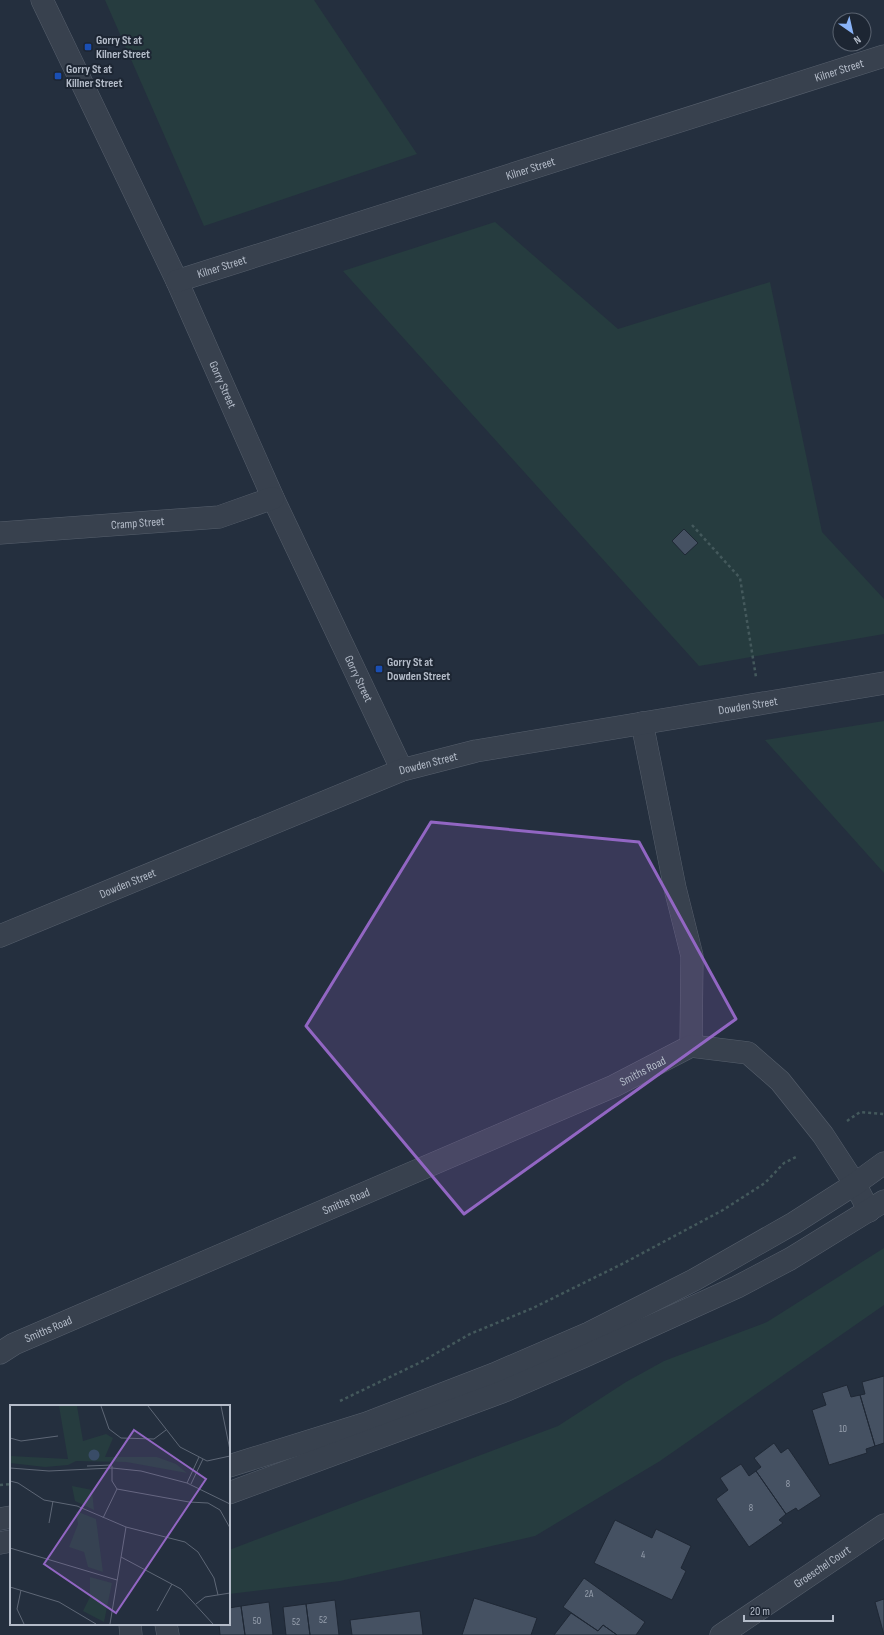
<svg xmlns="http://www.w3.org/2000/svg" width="884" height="1635" font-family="'Sofia Sans Condensed',sans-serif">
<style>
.green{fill:#263c3f}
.building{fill:#455162;stroke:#1f2835}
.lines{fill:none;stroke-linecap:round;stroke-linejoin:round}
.minor-casing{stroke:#565f6c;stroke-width:23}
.path{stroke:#44595c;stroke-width:2.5;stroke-dasharray:3 3;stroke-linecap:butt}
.minor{stroke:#38414e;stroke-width:22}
.marked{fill:#9266c3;fill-opacity:0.2;stroke:#9266c3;stroke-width:3;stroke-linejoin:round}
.transit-dot{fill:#1a4fb4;stroke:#1d2633;stroke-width:1.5}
.labels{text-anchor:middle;stroke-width:4;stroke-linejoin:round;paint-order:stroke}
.number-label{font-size:10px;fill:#98a1af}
.poi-label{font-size:12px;font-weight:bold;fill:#b4bcc9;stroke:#1d2633;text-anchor:start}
.street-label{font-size:12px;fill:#b4bcc9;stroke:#1d2633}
.inset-road{fill:none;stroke:#5e6776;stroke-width:1}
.view{fill:#9266c3;fill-opacity:0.15;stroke:#9266c3;stroke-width:2}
.inset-edge{fill:none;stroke:#b4bcc9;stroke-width:2}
</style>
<rect width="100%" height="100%" fill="#242f3e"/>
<path class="green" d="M105,0H314L417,154L204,226Z
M495,222L618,329L770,282L822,532L884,599V634L699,666L343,271Z
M884,721V873L765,740Z
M884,1248V1305L660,1461L535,1536L340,1581L229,1594V1550L558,1426L626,1382L664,1361L767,1322Z"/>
<path class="building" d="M684,529L698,543L685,555L672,541Z
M884,1376V1443L875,1446L860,1395L865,1394L862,1382Z
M847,1385L851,1397L860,1395L875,1446L866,1449L867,1453L829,1465L812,1410L826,1405L822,1393Z
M774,1443L781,1453L788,1448L821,1496L798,1511L796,1508L786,1514L756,1471L761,1467L754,1458Z
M741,1464L749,1476L756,1471L786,1514L779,1520L783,1523L749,1547L716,1499L728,1490L720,1478Z
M615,1520L652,1538L656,1529L691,1546L681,1568L686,1571L672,1600L594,1563Z
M584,1578L645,1622L636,1635H617L603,1625L598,1631L563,1607Z
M474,1598L537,1618L531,1635H462Z
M884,1599V1635L875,1602Z
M335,1600L339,1635H310L306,1604Z
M269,1602L273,1635H245L241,1606Z
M306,1604L310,1635H286L283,1607Z
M241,1606L245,1635H220L219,1624H229V1608Z
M420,1611L423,1635H352L350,1620Z
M571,1613L598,1631L603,1625L617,1635H554Z"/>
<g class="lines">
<g class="minor-casing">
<g id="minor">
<path id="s1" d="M42,0L177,281L273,498L402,770"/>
<path id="s2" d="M177,281L884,56"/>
<path id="s3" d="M0,533L219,517L273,498"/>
<path d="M642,723L675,888L692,956L691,1046"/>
<path id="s4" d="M0,936L402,770L476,751L884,683"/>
<path id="s5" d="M0,1353L14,1344L614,1086L691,1046L748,1053L780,1081L823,1135L855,1184L869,1211"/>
<path d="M229,1466L367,1423L494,1374L589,1333L694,1280L794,1223L855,1184L884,1163"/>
<path d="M229,1493L502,1392L583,1357L737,1287L790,1259L884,1201"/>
<path d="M0,1519L11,1517"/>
<path d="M0,1543L11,1541"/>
<path d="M130,1624L131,1635"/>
<path d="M166,1624L168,1635"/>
<path id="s6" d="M721,1635L884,1525"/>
</g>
</g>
<path class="path" d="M692,525L740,578L756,677
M847,1121L860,1112L884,1114
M340,1401L421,1362L470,1334L533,1308L624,1263L723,1210L765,1183L784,1163L796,1157
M0,1485L11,1484"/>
<use href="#minor" class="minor"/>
</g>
<path class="marked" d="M431,822L639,842L736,1019L464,1214L306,1026Z"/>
<g class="transit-dot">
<rect x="84" y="43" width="8" height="8" rx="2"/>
<rect x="54" y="72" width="8" height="8" rx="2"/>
<rect x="375" y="665" width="8" height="8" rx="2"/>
</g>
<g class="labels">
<g class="number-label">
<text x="843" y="1432">10</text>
<text x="788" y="1487">8</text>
<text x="751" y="1511">8</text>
<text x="643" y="1558">4</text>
<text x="589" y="1597">2A</text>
<text x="323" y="1623">52</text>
<text x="257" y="1624">50</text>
<text x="296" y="1625">52</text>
</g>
<g class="poi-label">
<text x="96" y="44">Gorry St at<tspan x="96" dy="14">Kilner Street</tspan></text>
<text x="66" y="73">Gorry St at<tspan x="66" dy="14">Killner Street</tspan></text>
<text x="387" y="666">Gorry St at<tspan x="387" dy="14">Dowden Street</tspan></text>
</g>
<g class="street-label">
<text dy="4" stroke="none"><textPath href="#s2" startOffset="695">Kilner Street</textPath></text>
<text dy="4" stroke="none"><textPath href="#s2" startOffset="371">Kilner Street</textPath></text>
<text dy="4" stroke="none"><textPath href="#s2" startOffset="47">Kilner Street</textPath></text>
<text dy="4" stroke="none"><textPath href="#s1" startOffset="425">Gorry Street</textPath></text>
<text dy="4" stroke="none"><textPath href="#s3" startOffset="138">Cramp Street</textPath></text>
<text dy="4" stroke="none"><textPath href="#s1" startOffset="749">Gorry Street</textPath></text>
<text dy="4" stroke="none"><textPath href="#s4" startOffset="787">Dowden Street</textPath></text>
<text dy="4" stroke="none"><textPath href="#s4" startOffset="462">Dowden Street</textPath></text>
<text dy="4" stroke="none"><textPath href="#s4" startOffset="138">Dowden Street</textPath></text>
<text dy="4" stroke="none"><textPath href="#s5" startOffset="702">Smiths Road</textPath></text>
<text dy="4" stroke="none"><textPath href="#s5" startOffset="378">Smiths Road</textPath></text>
<text dy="4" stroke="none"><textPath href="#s5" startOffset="54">Smiths Road</textPath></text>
<text dy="4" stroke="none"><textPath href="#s6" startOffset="122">Groeschel Court</textPath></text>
</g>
</g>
<g transform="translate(10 1405)">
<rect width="220" height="220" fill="#242f3e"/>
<path d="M49,1H67L73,36L96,29L103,33L95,52H147L166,59L177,68L116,57L66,56L58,60L35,62L0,58V51L58,54ZM62,81L82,85L84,105L65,96ZM66,106L86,114L93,167L78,162L74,147L59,142L68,119ZM80,172L102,178L94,217L73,206L80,192Z" fill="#263c3f"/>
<path d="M78.5 50a5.5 5.5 0 1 1 11 0a5.5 5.5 0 1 1-11 0Z" fill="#394c67"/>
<path class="inset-road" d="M91,1L99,24L111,33L144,34L156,25M138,1L170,42L197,56L220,51M211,1L220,45M0,33L11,36L48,31M77,61L102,60M102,61V76L107,84L179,97L198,98L210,105L220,123M0,63L39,66L102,63L131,66L177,78L220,99M0,76L8,78L34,95L67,101L116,122L175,137L188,147L204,173L208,190M177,78L189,52M181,79L193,54M93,113L107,84M39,118L43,96M0,143L107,175M111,152L171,184L203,219M0,182L49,197L86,219M11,185L7,204L14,219M186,199L195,192L220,188M147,206L162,179M100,219L116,122"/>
<path class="view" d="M124,25L196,74L106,208L34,159Z"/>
<rect width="220" height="220" class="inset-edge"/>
</g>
<g transform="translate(852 32) rotate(146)"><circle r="19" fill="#1d2633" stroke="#59626f"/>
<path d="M0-3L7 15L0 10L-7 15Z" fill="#8ab4f8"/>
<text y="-6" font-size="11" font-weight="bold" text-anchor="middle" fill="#b4bcc9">N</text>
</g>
<path d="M744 1615v6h89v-6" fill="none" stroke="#b4bcc9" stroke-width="2"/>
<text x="750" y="1615" font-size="12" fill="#b4bcc9" stroke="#1d2633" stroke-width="3" paint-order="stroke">20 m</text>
</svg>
